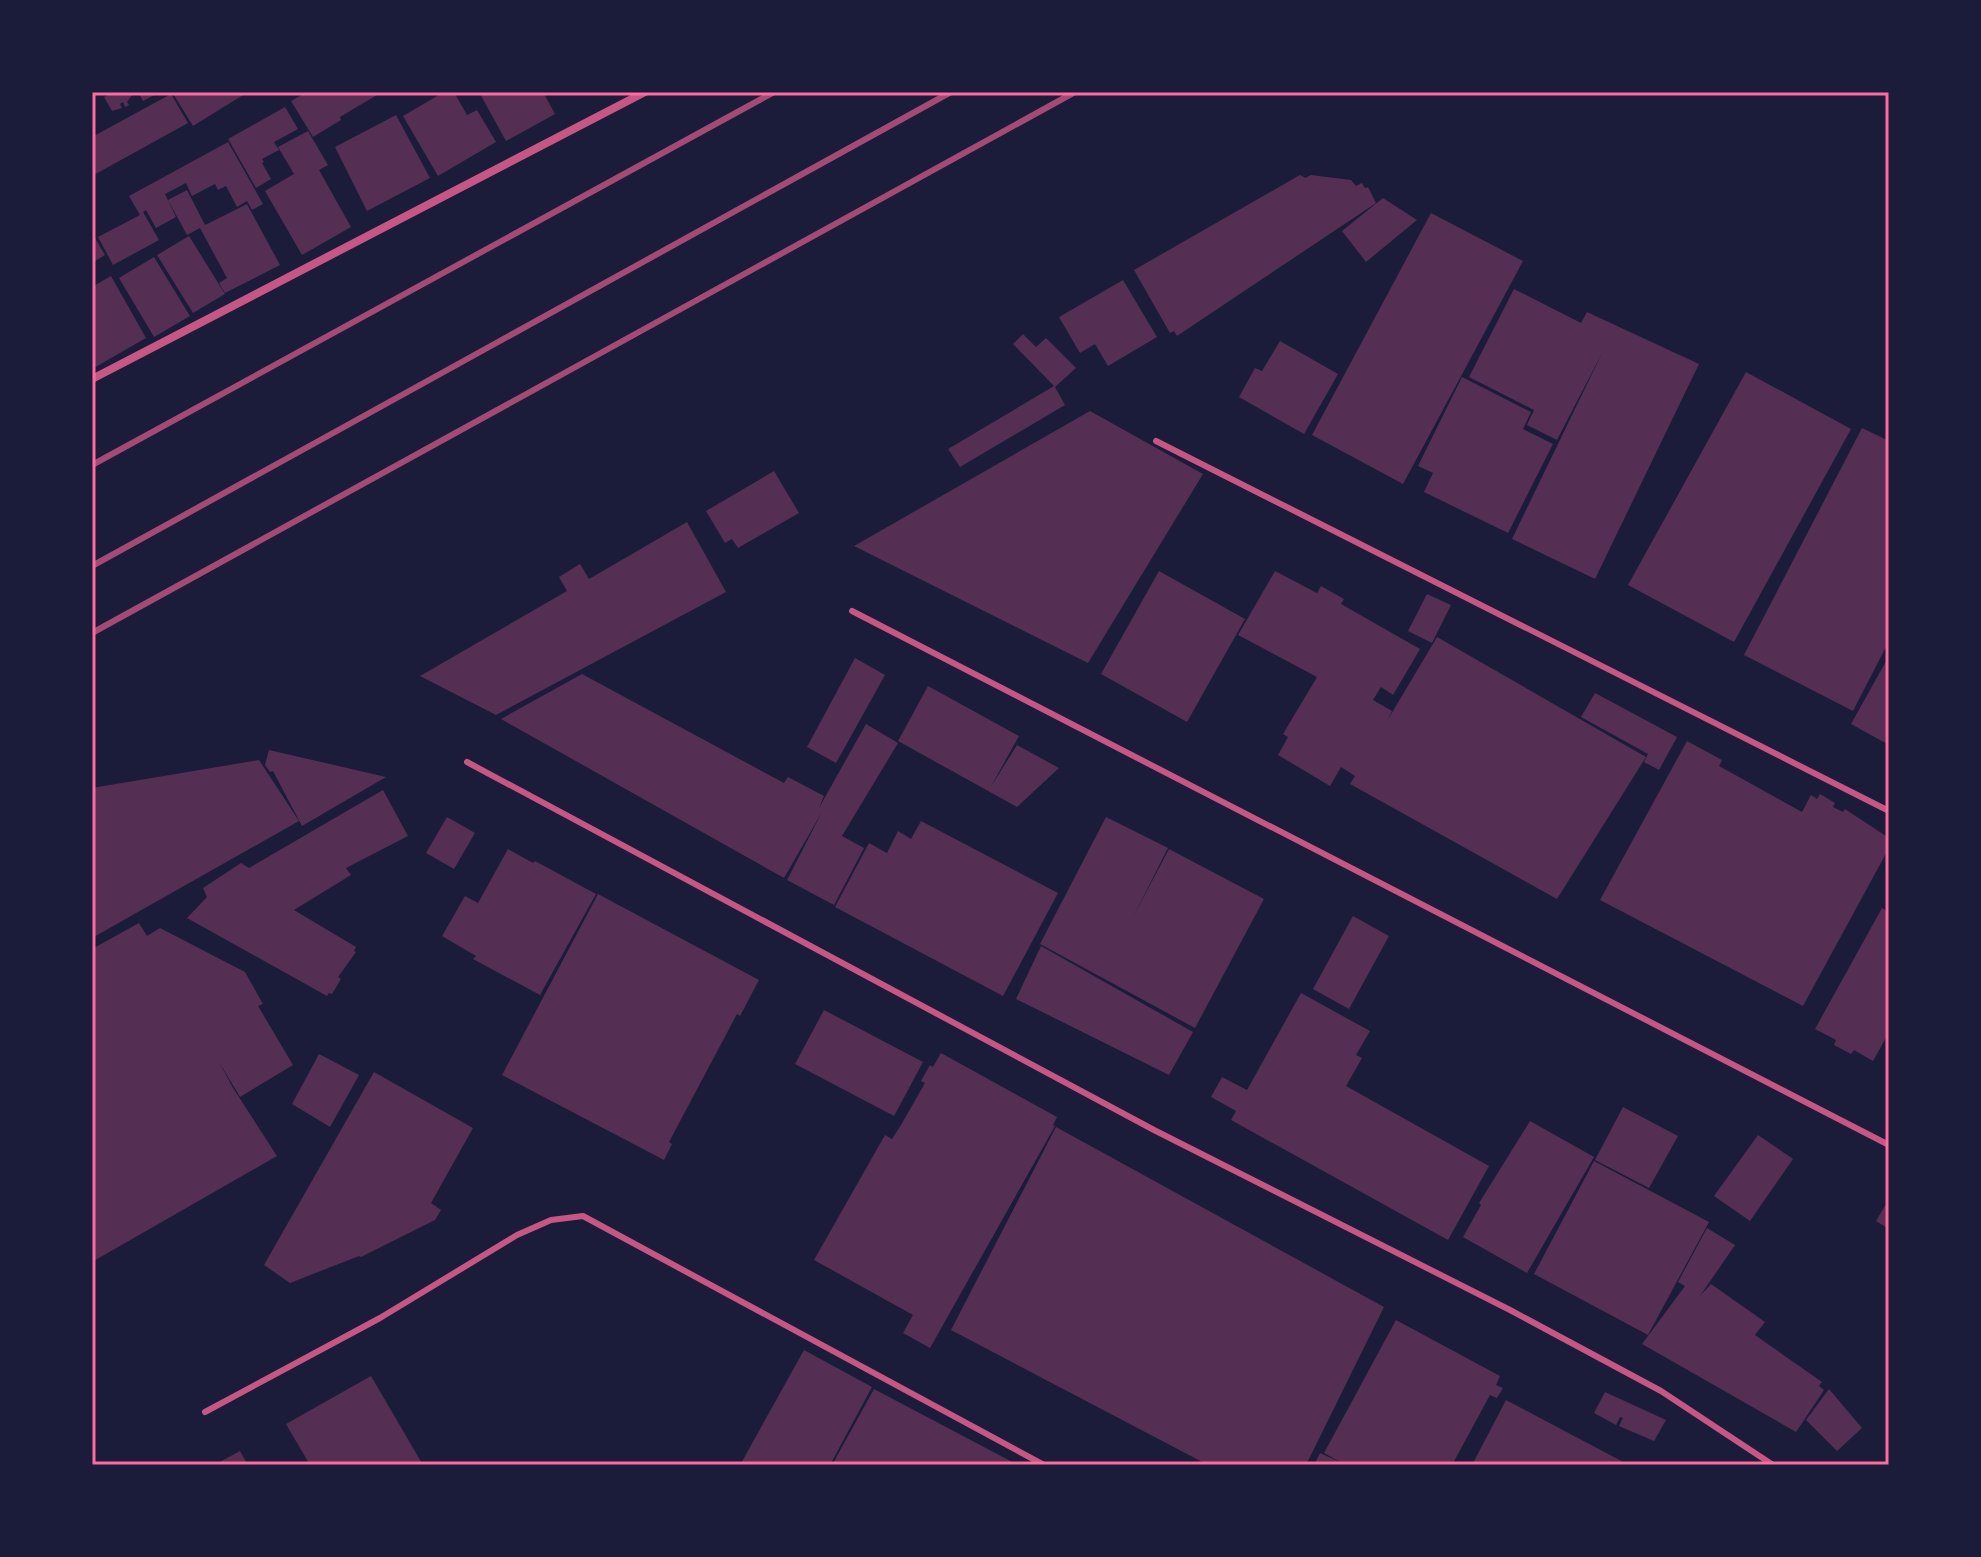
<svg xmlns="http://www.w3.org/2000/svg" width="1981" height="1557" font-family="'Playfair Display',serif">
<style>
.building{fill:#542f53}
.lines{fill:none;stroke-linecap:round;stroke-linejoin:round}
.service{stroke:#c65784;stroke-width:6}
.minor{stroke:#c65784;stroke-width:8}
.rail{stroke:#a44b75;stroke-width:6}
.neatline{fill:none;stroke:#ff6b9d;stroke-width:3}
</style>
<rect width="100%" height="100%" fill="#1b1b3a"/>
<path class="building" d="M106,92H132L133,94L127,102L129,105L125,107L123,102L120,104L122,108L112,111L104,97L108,95Z
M138,92H160L143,101Z
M172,92H248L193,126Z
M307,92H382L340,117L341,120L313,137L291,101Z
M444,92H454L467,115L477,110L496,142L438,176L403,116Z
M479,92H543L555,114L506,141Z
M171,94L188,123L92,176V137Z
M285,107L298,129L274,142L279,150L262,159L264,162L262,163L271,179L256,188L228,139Z
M396,115L430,178L367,211L335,147Z
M308,131L328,165L319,170L351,227L302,255L265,191L294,174L278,147Z
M228,142L263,204L252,210L247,201L237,207L226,186L218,190L215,184L192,196L186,183L165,194L176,217L156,228L146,210L143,212L159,240L113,265L98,237L140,215L129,196Z
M1300,175L1305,178L1311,175L1351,180L1356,186L1362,183L1365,188L1368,187L1376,203L1177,336L1174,331L1170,333L1134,270Z
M187,190L205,225L247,204L280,265L225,293L219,283L227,278L200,228L187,235L168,200Z
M1383,198L1417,220L1366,262L1342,231Z
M1431,213L1523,261L1403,484L1312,435Z
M92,233L105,255L92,263Z
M189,236L225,294L193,313L157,255Z
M154,257L190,316L154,337L119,278Z
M111,276L146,338L92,369V287Z
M1123,280L1157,337L1108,366L1095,344L1080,353L1059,317Z
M1514,289L1581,323L1587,312L1699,364L1595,579L1512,539L1603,351L1557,440L1527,425L1534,410L1469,377Z
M1023,334L1036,347L1046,338L1076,368L1055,387L1065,405L960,467L948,449L1054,386L1013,344Z
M1280,341L1338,374L1304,434L1239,397L1255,368L1262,371Z
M1746,372L1851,429L1734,642L1628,585Z
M1462,377L1531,412L1523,429L1553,444L1508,533L1424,492L1433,473L1418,466Z
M1090,411L1203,474L1088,663L854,546Z
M1862,428L1889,441V641L1853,711L1744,655Z
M774,471L799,513L738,548L732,539L725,543L706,511Z
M687,522L726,592L496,715L420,676L567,591L559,577L580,564L589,579Z
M1159,571L1245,619L1187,722L1101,674Z
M1275,571L1317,593L1321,586L1344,599L1341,604L1420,649L1393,695L1381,687L1373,700L1392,711L1387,721L1437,637L1646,757L1557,899L1350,784L1355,776L1341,767L1330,786L1278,755L1288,737L1283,734L1317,677L1238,635Z
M1427,594L1451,605L1432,643L1408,631Z
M1889,656V745L1851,724Z
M855,658L885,675L836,763L807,747Z
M582,674L784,783L788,777L824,796L819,808L866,724L898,743L842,836L864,848L834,905L787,880L822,812L784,878L501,719Z
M928,686L1019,736L990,788L1017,745L1059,768L1017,807L898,741Z
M1595,693L1677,737L1659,770L1644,762L1648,754L1581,717Z
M1687,741L1722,760L1719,766L1802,812L1811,795L1817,799L1820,794L1835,803L1833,807L1843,812L1845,809L1889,838V848L1803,1006L1600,900Z
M269,750L386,777L302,826L273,771L270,772L265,765Z
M259,760L299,821L92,938V788Z
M383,790L408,836L346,868L351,875L294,910L356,947L354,951L356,952L338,977L341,979L332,994L329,993L327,996L187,918L207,897L203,888L241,863L249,868Z
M447,817L475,833L454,869L426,853Z
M1106,817L1168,848L1132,919L1169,849L1264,899L1195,1028L1040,944Z
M921,821L1058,893L1003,996L835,907L869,843L887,853L898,831L911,839Z
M508,849L533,863L535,861L596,894L540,995L473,959L476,956L442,936L465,896L478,903Z
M598,894L759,980L740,1016L737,1014L669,1142L672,1144L664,1160L502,1075Z
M1882,908L1889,912V1037L1887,1036L1873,1061L1854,1050L1851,1054L1834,1045L1836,1040L1815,1029Z
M1353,916L1389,936L1349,1009L1313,989Z
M139,923L147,936L160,928L245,972L263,1004L258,1006L293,1065L240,1097L219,1062L233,1088L277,1156L92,1262V949Z
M1041,946L1193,1032L1169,1075L1016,999Z
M1301,993L1370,1031L1356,1055L1362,1058L1346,1086L1489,1166L1448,1240L1231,1120L1236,1111L1211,1097L1222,1077L1247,1090Z
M824,1010L923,1062L894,1116L795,1064Z
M941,1053L1057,1117L1053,1125L1055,1126L930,1348L903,1333L913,1315L814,1260L885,1135L892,1139L901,1125L925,1083L921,1081L930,1065L933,1067Z
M319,1054L359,1075L330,1127L292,1104Z
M374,1072L473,1128L431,1203L441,1210L435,1220L361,1257L359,1256L290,1283L264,1265Z
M1623,1107L1678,1136L1649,1188L1595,1160Z
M1530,1121L1594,1157L1527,1273L1463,1237L1481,1205L1479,1203Z
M1056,1127L1384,1307L1306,1465H1208L951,1330Z
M1758,1135L1793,1159L1750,1221L1714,1196Z
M1594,1161L1709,1222L1648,1335L1534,1274Z
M1889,1199V1229L1876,1221Z
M1707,1228L1735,1245L1700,1296L1711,1284L1765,1322L1755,1335L1822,1382L1819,1386L1824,1390L1796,1432L1642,1344L1685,1286L1678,1282Z
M1396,1320L1500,1376L1496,1385L1503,1388L1497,1398L1490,1395L1452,1465H1314L1320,1453L1342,1463L1324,1453Z
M804,1350L872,1387L830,1465H740Z
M371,1376L423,1465H310L286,1424Z
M874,1389L1018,1465H832Z
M1829,1389L1862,1428L1837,1451L1806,1420Z
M1605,1392L1666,1420L1654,1441L1619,1426L1623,1418L1620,1417L1616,1425L1594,1413Z
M1506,1400L1629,1465H1472Z
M240,1451L248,1465H214Z"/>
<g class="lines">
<path class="service" d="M1156,441L1889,811
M852,611L1889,1145
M467,762L1154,1130L1510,1310L1661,1391L1773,1465
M205,1412L380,1318L517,1235L551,1220L583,1216L1044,1465"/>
<path class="minor" d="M92,379L645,92"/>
<path class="rail" d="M92,465L774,92
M92,566L951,92
M92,633L1075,92"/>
</g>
<rect width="1981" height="1557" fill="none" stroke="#1b1b3a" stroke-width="188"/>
<rect x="94" y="94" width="1793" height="1369" class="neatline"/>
</svg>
